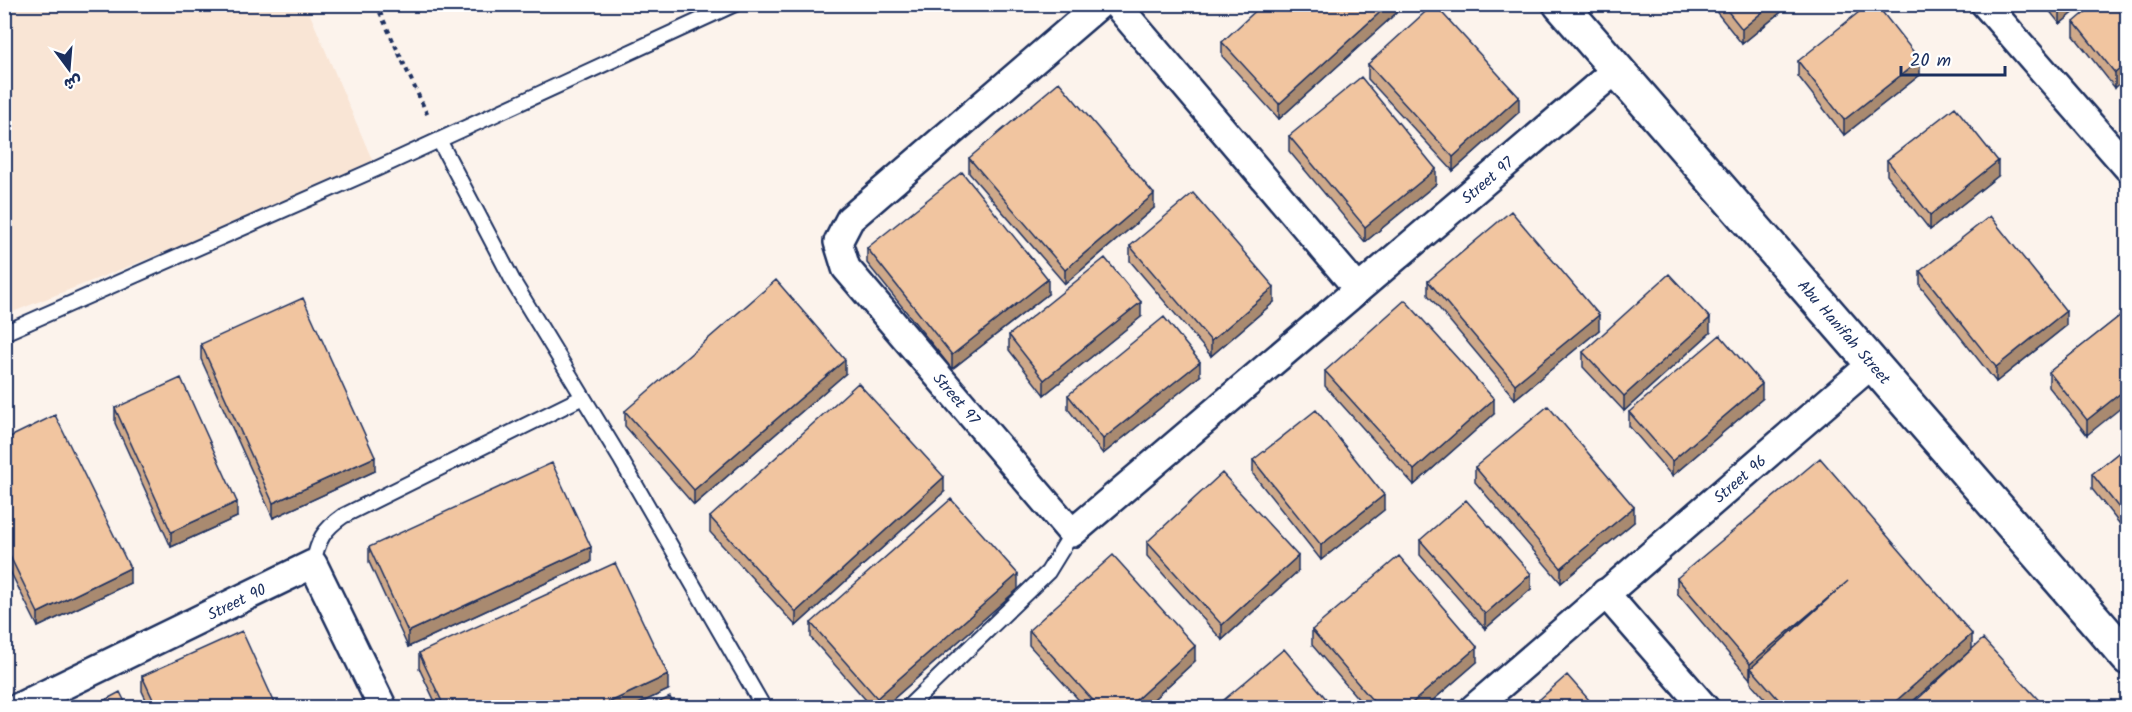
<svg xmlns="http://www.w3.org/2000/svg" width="2132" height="712" font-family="Kalam,'Playpen Sans Arabic',sans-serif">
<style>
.built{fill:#f9e5d5}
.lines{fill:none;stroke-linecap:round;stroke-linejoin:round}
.lane-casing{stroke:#1b2f5e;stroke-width:18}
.street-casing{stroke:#1b2f5e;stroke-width:32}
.secondary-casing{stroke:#1b2f5e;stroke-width:38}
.path{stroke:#1b2f5e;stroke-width:4;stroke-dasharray:4.5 4.5;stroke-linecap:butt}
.lane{stroke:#fff;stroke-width:14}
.street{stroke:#fff;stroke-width:27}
.secondary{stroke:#fff;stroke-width:33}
.wall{fill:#cfa98a;stroke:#1b2f5e;stroke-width:1.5}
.shaded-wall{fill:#a98a70;stroke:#1b2f5e;stroke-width:1.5}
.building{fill:#f1c5a0;stroke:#1b2f5e;stroke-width:1.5}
.labels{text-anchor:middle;stroke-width:4.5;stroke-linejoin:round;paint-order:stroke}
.street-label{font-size:16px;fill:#1b2f5e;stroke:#fff}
</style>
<rect width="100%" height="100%" fill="#fcf3ec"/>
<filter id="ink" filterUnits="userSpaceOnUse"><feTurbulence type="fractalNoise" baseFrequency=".0167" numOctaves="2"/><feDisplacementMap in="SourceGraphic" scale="12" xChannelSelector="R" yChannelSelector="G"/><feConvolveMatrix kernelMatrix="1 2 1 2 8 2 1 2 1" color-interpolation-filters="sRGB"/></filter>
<g filter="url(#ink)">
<path class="built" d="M5,5H306L376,169L5,315Z"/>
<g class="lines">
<g class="lane-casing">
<path id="lane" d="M439,140L515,285L620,458L764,708
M4,333L376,169L735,4
M313,564C318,540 323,530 343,516L583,397
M907,708L1048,572L1072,533"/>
</g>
<g class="street-casing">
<g id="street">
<path id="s1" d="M1100,4L850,219L838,242L846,268L1072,533L1617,69"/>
<path d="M1116,4L1358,289"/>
<path d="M1985,4L2128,168"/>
<path d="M1605,593L1705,708"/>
<path id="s2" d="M17,708L313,564L383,708"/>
<path id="s3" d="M1474,708L1873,363"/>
</g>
</g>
<g class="secondary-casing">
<g id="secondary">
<path id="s4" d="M1560,4L2128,658"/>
</g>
</g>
<path class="path" d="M376,4L429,118"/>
<use href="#lane" class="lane"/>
<use href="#street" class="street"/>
<use href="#secondary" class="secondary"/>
</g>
<path class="wall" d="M1404,4V6L1279,119L1222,56V42Z
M1710,4H1791L1742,44Z
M2044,4H2084L2060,24Z
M2127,4L2115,88L2074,36V22Z
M1798,61L1920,75L1844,135L1798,76Z
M1368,64L1519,112L1453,171L1368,79Z
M1289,136L1436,184L1365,242L1289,151Z
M969,158L1154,208L1065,284L969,173Z
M1887,160L1998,176L1930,230L1887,175Z
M1130,246L1274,302L1211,356L1130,261Z
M867,248L1048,294L952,369L867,263Z
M1920,271L2066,326L1996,382L1920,286Z
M1428,281L1599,330L1515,399L1428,295Z
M2126,311L2087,435L2049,387V372Z
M1141,317L1044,395L1009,350V335Z
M1710,333L1624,411L1583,367V352Z
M201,344L375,471L273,518L201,359Z
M1325,371L1494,414L1414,485L1325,386Z
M845,374L694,505L625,426V411Z
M1200,376L1103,454L1068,409V395Z
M1762,399L1672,476L1629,426V412Z
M115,408L237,517L171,547L115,423Z
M4,440L130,583L38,627L4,559Z
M2127,446V533L2092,489V474Z
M1253,460L1384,510L1321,560L1253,474Z
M1475,467L1634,522L1561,583L1475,482Z
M944,492L796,626L710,532V517Z
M1420,540L1531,589L1485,629L1420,555Z
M1147,542L1298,571L1222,640L1147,556Z
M369,547L591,562L408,647L369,562Z
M1677,578L1972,649L1905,708H1773L1751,683V678L1750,679L1677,593Z
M1018,589L883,708H873L811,638V623Z
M1029,630L1195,661L1144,708H1086L1029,645Z
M1312,630L1477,662L1424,708H1366L1312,645Z
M419,653L668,690L630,708H438L419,668Z
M142,676L277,708H150L142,691Z"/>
<path class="shaded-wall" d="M1389,4H1404V6L1279,119V104Z
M1772,4H1791L1742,44V29Z
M2065,4H2084L2060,24V9Z
M1920,60V75L1844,135V120Z
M2127,63V77L2115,88V73Z
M1519,97V112L1453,171V157Z
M1998,161V176L1930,230V215Z
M1436,169V184L1365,242V227Z
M1154,194V208L1065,284V270Z
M1048,279V294L952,369V355Z
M1274,287V302L1211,356V341Z
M1141,302V317L1044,395V380Z
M2066,311V326L1996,382V367Z
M1599,315V330L1515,399V384Z
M1710,318V333L1624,411V396Z
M845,360V374L694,505V490Z
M1200,362V376L1103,454V439Z
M1762,384V399L1672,476V461Z
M2127,388V403L2087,435V420Z
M1494,399V414L1414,485V470Z
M375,457V471L273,518V503Z
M944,477V492L796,626V612Z
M1384,495V510L1321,560V545Z
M237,502V517L171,547V532Z
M1634,507V522L1561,583V568Z
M591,547V562L408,647V632Z
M1298,556V571L1222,640V625Z
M130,568V583L38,627V613Z
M1018,574V589L883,708H877V698Z
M1531,574V589L1485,629V614Z
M1848,581L1751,668V678L1750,679V664Z
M1972,634V649L1905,708H1888Z
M1195,646V661L1144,708H1127Z
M1477,647V662L1424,708H1406Z
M668,675V690L630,708H597Z"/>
<path class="building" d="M1263,4H1389L1279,104L1222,42Z
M1434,4L1519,97L1453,157L1368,64Z
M1722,4H1772L1742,29Z
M1869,4H1876L1920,60L1844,120L1798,61Z
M2056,4H2065L2060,9Z
M2095,4H2127V63L2115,73L2074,22Z
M1361,77L1436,169L1365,227L1289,136Z
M1059,82L1154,194L1065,270L969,158Z
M1955,107L1998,161L1930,215L1887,160Z
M962,172L1048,279L952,355L867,248Z
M1193,193L1274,287L1211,341L1130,246Z
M1511,211L1599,315L1515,384L1428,281Z
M1990,216L2066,311L1996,367L1920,271Z
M1105,258L1141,302L1044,380L1009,335Z
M1669,274L1710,318L1624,396L1583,352Z
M776,280L845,360L694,490L625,411Z
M303,298L375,457L273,503L201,344Z
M1405,300L1494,399L1414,470L1325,371Z
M2126,311L2127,312V388L2087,420L2049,372Z
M1164,317L1200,362L1103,439L1068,395Z
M1720,335L1762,384L1672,461L1629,412Z
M181,378L237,502L171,532L115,408Z
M858,383L944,477L796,612L710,517Z
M1548,406L1634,507L1561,568L1475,467Z
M1316,410L1384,495L1321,545L1253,460Z
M55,415L130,568L38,613L4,544V440Z
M2127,446V518L2092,474Z
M1820,458L1972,634L1888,708H1786L1751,668L1848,581L1750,664L1677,578Z
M552,463L591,547L408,632L369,547Z
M1222,473L1298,556L1222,625L1147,542Z
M951,499L1018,574L877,698L811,623Z
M1466,500L1531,574L1485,614L1420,540Z
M1113,555L1195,646L1127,708H1100L1029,630Z
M1399,556L1477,647L1406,708H1379L1312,630Z
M615,563L668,675L597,708H445L419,653Z
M242,631L277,708H157L142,676Z
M1983,639L2046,708H1908Z
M1284,649L1334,708H1222L1219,704Z
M1567,675L1596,708H1530Z
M120,692L128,708H90Z
M670,697L675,708H647Z"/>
</g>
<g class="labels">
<g class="street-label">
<text dy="6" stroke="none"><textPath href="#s1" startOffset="1276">Street 97</textPath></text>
<text dy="6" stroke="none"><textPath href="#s4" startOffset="434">Abu Hanifah Street</textPath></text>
<text dy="6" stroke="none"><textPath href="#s1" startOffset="554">Street 97</textPath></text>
<text dy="6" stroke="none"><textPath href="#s3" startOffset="351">Street 96</textPath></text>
<text dy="6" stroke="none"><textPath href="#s2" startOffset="244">Street 90</textPath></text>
</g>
</g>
<rect width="2132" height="712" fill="none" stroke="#fff" stroke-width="24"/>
<rect x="12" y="12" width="2108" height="688" fill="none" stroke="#1b2f5e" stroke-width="2" filter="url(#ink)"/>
<g transform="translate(69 69) rotate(164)" stroke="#ffffff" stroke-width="4.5" paint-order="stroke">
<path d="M0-4.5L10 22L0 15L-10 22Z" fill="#1b2f5e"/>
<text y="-9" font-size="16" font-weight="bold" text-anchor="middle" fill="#1b2f5e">ش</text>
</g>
<path d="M1901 66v9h104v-9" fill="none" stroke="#1b2f5e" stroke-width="3"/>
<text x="1910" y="66" font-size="18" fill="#1b2f5e" stroke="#ffffff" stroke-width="4.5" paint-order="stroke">20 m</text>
</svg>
